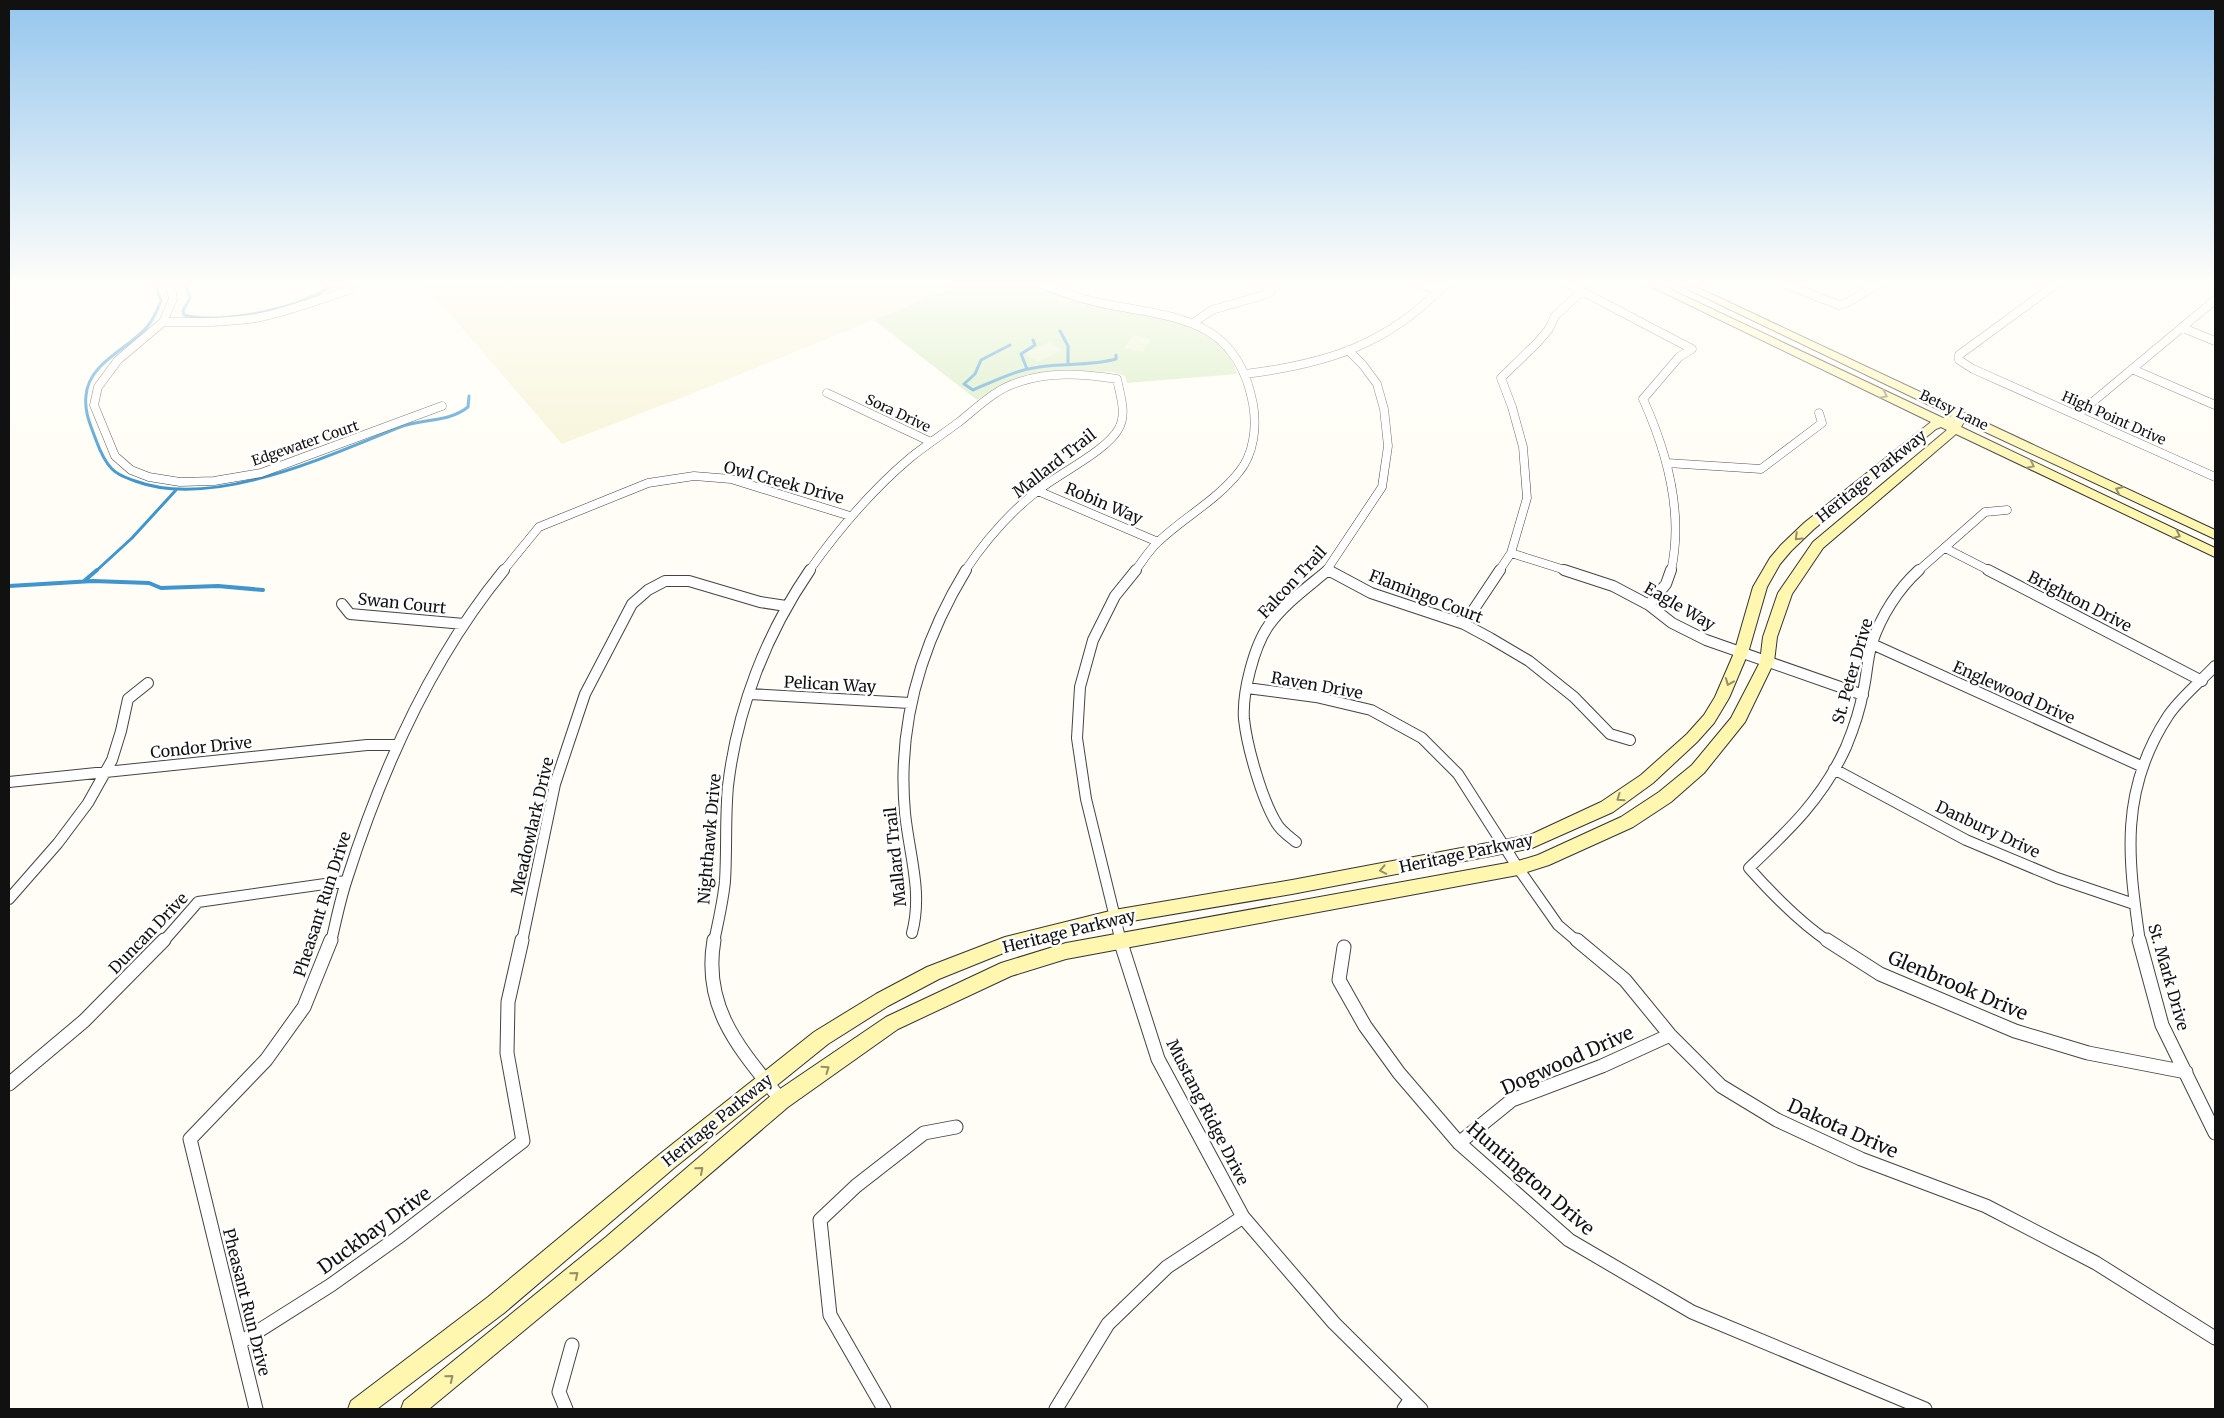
<svg xmlns="http://www.w3.org/2000/svg" width="2224" height="1418" font-family="Merriweather,serif">
<style>
.farmland{fill:#f6f3d4}
.green{fill:#d5ebbd}
.pitch{fill:#e6f2cf}
.lines{fill:none;stroke-linecap:round;stroke-linejoin:round}
.stream-far1{stroke:#3f96cf;stroke-width:3}
.stream{stroke:#3f96cf;stroke-width:4}
.street-far2-casing{stroke:#444;stroke-width:9}
.street-far1-casing{stroke:#444;stroke-width:12}
.street-casing{stroke:#444;stroke-width:15}
.secondary-casing{stroke:#333;stroke-width:2}
.street-far2{stroke:#fff;stroke-width:8}
.street-far1{stroke:#fff;stroke-width:10}
.street{stroke:#fff;stroke-width:13}
.secondary{fill:#fff6b0;fill-rule:evenodd}
.oneway{stroke:#948f68}
.labels{text-anchor:middle;stroke-width:5;stroke-linejoin:round;paint-order:stroke}
.far-street-label{font-size:14px;fill:#111;stroke:#fff}
.street-label{font-size:16px;fill:#111;stroke:#fff}
.near-street-label{font-size:19px;fill:#111;stroke:#fff}
</style>
<rect width="100%" height="100%" fill="#fffdf5"/>
<path class="farmland" d="M424,284H962L711,386L562,444Z"/>
<path class="green" d="M963,284C978,284 1019,280 1032,284C1047,289 1062,298 1078,302C1126,314 1221,314 1237,374L1127,383L1125,376L1114,372L1052,371L1015,379L993,389L977,400L874,320Z"/>
<path class="pitch" d="M1133,335L1151,339L1143,352L1125,348Z
M1050,342L1062,350L1037,362L1025,353Z"/>
<g class="lines">
<path class="stream-far1" d="M155,284L161,301C157,311 154,319 147,327C127,350 88,363 86,396C84,412 91,426 96,440C100,451 104,461 112,469C119,476 127,478 135,481C213,510 327,456 400,427C423,418 448,423 468,407L469,396
M185,284L190,298L183,311L184,315C221,325 304,308 333,284
M1060,331L1068,346V364
M1010,345L981,360L975,374L964,384L973,390C994,381 1016,370 1039,367C1065,363 1091,366 1116,359V355
M1027,369L1021,354L1035,345L1033,340
M96,571L132,538L176,490"/>
<path class="stream" d="M84,581L97,570
M9,586L93,581L149,583L161,588L218,586L263,590"/>
<g class="street-far2-casing">
<path id="street-far2" d="M170,284L173,299L163,322L118,360L98,387L94,405L115,456L131,470L149,477L180,482L214,481L261,473L442,406
M1041,284C1055,289 1070,295 1084,299C1159,319 1235,307 1253,404C1257,426 1254,454 1239,472C1216,501 1184,517 1158,542C1149,550 1142,562 1135,571
M1422,284L1439,291
M1568,284L1692,349L1679,357L1643,399C1667,452 1684,513 1671,571
M1785,284L1839,305L1847,303L1877,284
M2056,284L1959,355V360L1973,369L2215,477
M163,322C194,322 225,323 256,318C288,312 318,300 349,290
M1193,323L1212,310L1267,294L1271,291L1270,288L1262,284
M2183,328L2215,341
M2132,369L2215,405
M1245,374C1326,364 1388,345 1445,284
M827,393L931,442
M2077,415L2215,300
M1667,463L1761,469L1822,423L1819,413
M1038,491L1158,542
M1945,548L1990,571
M1511,553L1568,571
M1328,570L1331,571
M503,571L539,527L648,483L694,476L731,479L850,516
M809,571C838,530 871,491 910,458C926,445 943,434 959,422C978,407 995,389 1019,382C1051,371 1084,374 1117,379C1120,395 1127,413 1119,428C1108,450 1060,473 1040,489C1011,511 985,541 965,571
M1326,571L1382,487L1388,446L1384,409L1377,384L1363,365L1348,350
M1499,571L1511,553L1527,498L1523,447L1512,407L1501,378L1537,343L1549,329L1555,316L1582,291
M1918,571L1985,512L2007,510"/>
</g>
<g class="street-far1-casing">
<path id="street-far1" d="M1328,570L1371,593L1464,624L1490,638L1529,661L1574,697L1610,734L1630,740
M1564,570L1613,586L1649,605L1672,623L1706,640L1863,695
M1988,570L2202,681
M342,604L350,614L464,624
M1649,605L1666,584L1671,570
M1464,624L1500,570
M1872,644L2143,767
M1247,688L1316,697L1371,710L1422,738L1458,774L1518,868L1558,925L1578,942
M749,694L910,703
M1834,769L1966,840L2057,878L2134,904
M9,782L367,745H397
M1296,842C1290,837 1281,831 1277,824C1262,800 1247,747 1244,719C1242,693 1254,646 1269,625C1285,603 1308,587 1328,570
M9,899L58,843L88,803L112,760L121,731L128,699L148,683
M912,933C923,892 909,854 905,813C897,726 921,644 966,570
M163,942L198,902L346,881
M331,942C336,921 340,900 347,879C382,769 430,660 504,570
M522,942L555,784L585,694L632,604L648,590L665,581H689L760,602L786,606
M714,942C718,922 723,902 725,881C727,850 725,818 728,786C737,709 766,634 810,570
M1121,942L1086,799L1077,738L1080,687L1093,640L1115,596L1136,570
M1829,942C1799,922 1773,895 1749,868C1789,830 1823,798 1846,747C1853,730 1860,710 1863,692C1867,676 1867,659 1872,643C1881,616 1898,589 1919,570
M2140,942C2128,858 2119,791 2168,716C2180,698 2200,682 2215,666"/>
</g>
<g class="street-casing">
<path id="street" d="M714,940C702,1009 741,1050 781,1100
M1120,940L1158,1059L1243,1217L1334,1323L1421,1409
M1577,940L1625,980L1670,1035L1721,1086L1777,1120L1861,1159L1986,1206L2096,1263L2215,1338
M1827,940L1880,974L2015,1031L2088,1053L2186,1072
M2139,940L2162,1025L2215,1133
M1344,947L1339,980L1365,1026L1399,1073L1459,1143L1569,1240L1692,1312L1925,1409
M9,1084L84,1021L164,940
M1459,1143L1512,1100L1602,1066L1670,1035
M241,1342L331,1285L397,1238L523,1141L507,1053L508,1002L522,940
M256,1409L190,1139L266,1060L304,1007L331,940
M566,1409L559,1392L572,1345
M884,1409L830,1315L820,1220L856,1186L924,1133L956,1127
M1056,1409L1108,1324L1167,1267L1243,1217
M1404,1409L1410,1400"/>
</g>
<g class="secondary-casing">
<path id="secondary" d="M1646,284H1659L1943,418L1952,416L1677,284H1690L2215,530V539L1964,422L1961,427L2215,548V557L1956,434L1823,548L1792,594L1777,637L1774,662L1745,722L1704,773L1671,802L1633,827L1549,865L1518,875L1066,959L1011,976L898,1029L788,1107L620,1251L429,1409H401L404,1401L606,1237L774,1093L886,1017L1001,963L1066,943L1518,861L1538,855L1621,817L1659,792L1692,765L1731,718L1760,662L1763,637L1778,593L1813,542L1947,430L1941,427L1936,429L1814,529L1791,551L1780,564L1767,587L1748,653L1729,698L1714,723L1697,742L1653,783L1613,812L1532,848L1292,894L1114,924L1006,952L939,979L888,1006L828,1044L674,1168L504,1313L377,1409H348L351,1401L488,1297L660,1154L814,1032L876,994L927,967L1005,937L1114,910L1292,880L1530,835L1601,802L1641,775L1687,734L1704,715L1715,697L1734,653L1753,587L1770,558L1781,545L1804,523L1931,422Z"/>
</g>
<use href="#street-far2" class="street-far2"/>
<use href="#street-far1" class="street-far1"/>
<use href="#street" class="street"/>
<use href="#secondary" class="secondary"/>
</g>
<defs><path id="oneway-chevron" d="M-2-3.5L2.5 0L-2 3.5" fill="none" stroke-width="1.6" stroke-linecap="round" stroke-linejoin="round" transform="scale(1.25)"/></defs>
<g class="oneway">
<use href="#oneway-chevron" transform="translate(1884 395) rotate(26)"/>
<use href="#oneway-chevron" transform="translate(2031 465) rotate(26)"/>
<use href="#oneway-chevron" transform="translate(2119 490) rotate(-155)"/>
<use href="#oneway-chevron" transform="translate(2177 535) rotate(25)"/>
<use href="#oneway-chevron" transform="translate(1798 537) rotate(136)"/>
<use href="#oneway-chevron" transform="translate(1729 682) rotate(112)"/>
<use href="#oneway-chevron" transform="translate(1620 798) rotate(145)"/>
<use href="#oneway-chevron" transform="translate(1383 870) rotate(169)"/>
<use href="#oneway-chevron" transform="translate(826 1069) rotate(-35)"/>
<use href="#oneway-chevron" transform="translate(700 1170) rotate(-41)"/>
<use href="#oneway-chevron" transform="translate(575 1275) rotate(-39)"/>
<use href="#oneway-chevron" transform="translate(450 1378) rotate(-39)"/>
</g>
<linearGradient id="sky" x2="0" y2="1"><stop stop-color="#95c6ee"/><stop offset="0.59" stop-color="#fffefa"/><stop offset="1" stop-color="#fffefa" stop-opacity="0"/></linearGradient>
<rect width="2224" height="482" fill="url(#sky)"/>
<g class="labels">
<g class="far-street-label">
<text transform="translate(1954 410) rotate(26)" y="5">Betsy Lane</text>
<text transform="translate(898 413) rotate(25)" y="5">Sora Drive</text>
<text transform="translate(2114 418) rotate(24)" y="5">High Point Drive</text>
<text transform="translate(305 443) rotate(-19)" y="5">Edgewater Court</text>
</g>
<g class="street-label">
<text transform="translate(1054 463) rotate(-38)" y="6">Mallard Trail</text>
<text transform="translate(1871 476) rotate(-39)" y="6">Heritage Parkway</text>
<text transform="translate(784 482) rotate(15)" y="6">Owl Creek Drive</text>
<text transform="translate(1104 503) rotate(23)" y="6">Robin Way</text>
<text transform="translate(1292 582) rotate(-47)" y="6">Falcon Trail</text>
<text transform="translate(1426 596) rotate(21)" y="6">Flamingo Court</text>
<text transform="translate(2080 601) rotate(27)" y="6">Brighton Drive</text>
<text transform="translate(402 603) rotate(6)" y="6">Swan Court</text>
<text transform="translate(1680 606) rotate(30)" y="6">Eagle Way</text>
<text transform="translate(1852 671) rotate(-74)" y="6">St. Peter Drive</text>
<text transform="translate(830 684) rotate(3)" y="6">Pelican Way</text>
<text transform="translate(1317 685) rotate(10)" y="6">Raven Drive</text>
<text transform="translate(2014 692) rotate(24)" y="6">Englewood Drive</text>
<text transform="translate(201 747) rotate(-6)" y="6">Condor Drive</text>
<text transform="translate(532 826) rotate(-77)" y="6">Meadowlark Drive</text>
<text transform="translate(1988 829) rotate(25)" y="6">Danbury Drive</text>
<text transform="translate(709 839) rotate(-85)" y="6">Nighthawk Drive</text>
<text transform="translate(1466 853) rotate(-12)" y="6">Heritage Parkway</text>
<text transform="translate(895 857) rotate(-96)" y="6">Mallard Trail</text>
<text transform="translate(322 904) rotate(-72)" y="6">Pheasant Run Drive</text>
<text transform="translate(1069 931) rotate(-14)" y="6">Heritage Parkway</text>
<text transform="translate(148 933) rotate(-46)" y="6">Duncan Drive</text>
<text transform="translate(2169 977) rotate(74)" y="6">St. Mark Drive</text>
<text transform="translate(1208 1112) rotate(63)" y="6">Mustang Ridge Drive</text>
<text transform="translate(717 1120) rotate(-39)" y="6">Heritage Parkway</text>
<text transform="translate(247 1302) rotate(76)" y="6">Pheasant Run Drive</text>
</g>
<g class="near-street-label">
<text transform="translate(1958 985) rotate(23)" y="7">Glenbrook Drive</text>
<text transform="translate(1567 1060) rotate(-24)" y="7">Dogwood Drive</text>
<text transform="translate(1843 1128) rotate(24)" y="7">Dakota Drive</text>
<text transform="translate(1531 1178) rotate(41)" y="7">Huntington Drive</text>
<text transform="translate(374 1230) rotate(-36)" y="7">Duckbay Drive</text>
</g>
</g>
<rect width="2224" height="1418" fill="none" stroke="#111111" stroke-width="20"/>
</svg>
